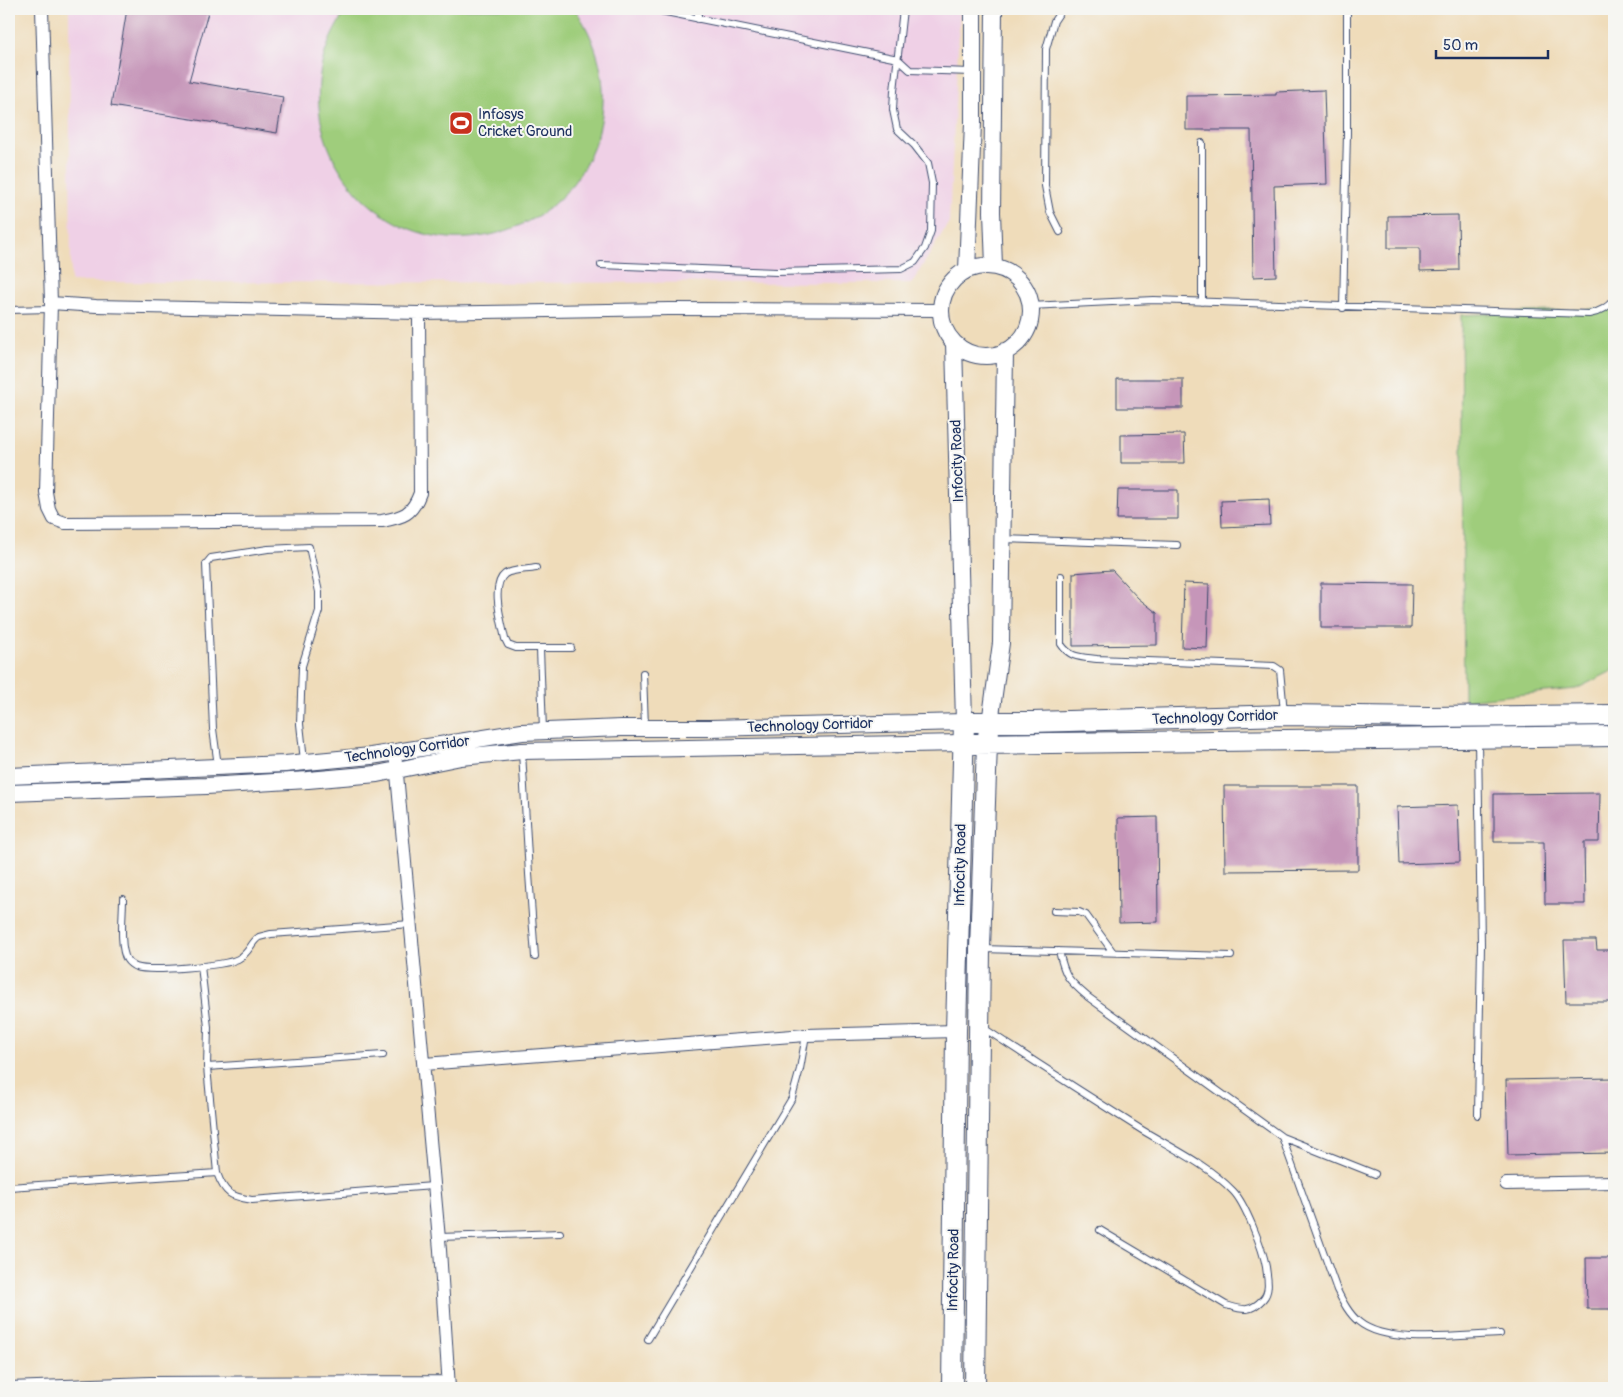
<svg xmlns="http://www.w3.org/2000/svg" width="1623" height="1397" font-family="Pangolin,sans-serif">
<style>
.built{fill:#efd0e6}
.green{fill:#9fcd7b;stroke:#5d7e6c}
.building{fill:#c696b9}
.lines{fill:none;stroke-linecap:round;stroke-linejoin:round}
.service-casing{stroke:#3b496c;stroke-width:8}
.minor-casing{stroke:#3b496c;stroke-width:14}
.tertiary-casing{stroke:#3b496c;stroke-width:18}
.primary-casing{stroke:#3b496c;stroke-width:22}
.service{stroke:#fff;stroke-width:6}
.minor{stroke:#fff;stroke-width:12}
.tertiary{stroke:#fff;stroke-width:16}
.primary{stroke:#fff;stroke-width:20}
.labels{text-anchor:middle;stroke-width:4;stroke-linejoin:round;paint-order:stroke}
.poi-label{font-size:15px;fill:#1b2f5e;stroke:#f6f6f2;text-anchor:start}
.street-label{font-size:15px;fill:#1b2f5e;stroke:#f6f6f2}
</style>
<rect width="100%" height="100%" fill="#f6f6f2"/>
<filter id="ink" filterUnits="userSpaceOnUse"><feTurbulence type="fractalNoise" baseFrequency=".02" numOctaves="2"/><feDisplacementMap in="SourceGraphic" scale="10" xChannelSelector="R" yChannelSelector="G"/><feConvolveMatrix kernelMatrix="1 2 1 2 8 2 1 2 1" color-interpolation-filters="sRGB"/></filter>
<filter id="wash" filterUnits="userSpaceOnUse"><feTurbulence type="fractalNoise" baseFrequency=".0096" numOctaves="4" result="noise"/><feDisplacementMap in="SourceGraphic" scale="20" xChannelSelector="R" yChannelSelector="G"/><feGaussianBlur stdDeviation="1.12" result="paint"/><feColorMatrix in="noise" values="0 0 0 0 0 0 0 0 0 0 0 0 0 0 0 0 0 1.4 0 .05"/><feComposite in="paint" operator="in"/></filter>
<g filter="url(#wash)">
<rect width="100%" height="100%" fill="#efdcba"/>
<path class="built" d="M69,9H960L949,222L912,283L71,282Z"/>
<path class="green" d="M347,9H575C602,48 611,96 596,141C585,171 566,198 539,215C512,232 481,240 449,238C361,231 299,141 324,56C329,39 337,24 347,9Z
M1614,308V670L1576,689L1464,700L1461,315Z"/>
<g id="blocks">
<path class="building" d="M127,9H209L189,81L283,97L277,133L111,106Z
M1324,90L1327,184L1274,186L1276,276L1253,277L1251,130H1186V96L1276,95V92Z
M1458,215L1459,270L1420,271V248H1388V216Z
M1117,379H1183V408H1117Z
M1184,434L1185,463H1121V435Z
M1118,490H1178V519H1117Z
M1269,499L1270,525L1222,527L1221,501Z
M1112,570L1138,598L1157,613V645L1073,646V573Z
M1184,583L1209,584L1207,648L1182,647Z
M1321,583L1412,584L1411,628H1321Z
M1224,786H1358V870L1225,871Z
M1600,793L1599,842H1584L1585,904H1545L1544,842H1494V794Z
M1458,805L1460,862L1399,864L1397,807Z
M1157,817L1158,922L1119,923L1118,818Z
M1564,940H1596L1597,950H1614V1002H1566Z
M1614,1078V1153L1508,1155L1506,1080Z
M1586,1258H1614V1309H1587Z"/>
</g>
</g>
<g filter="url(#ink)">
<use href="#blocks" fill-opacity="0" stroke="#3b496c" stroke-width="1"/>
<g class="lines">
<g class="service-casing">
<path id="service" d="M651,9L898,59L910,70L972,72
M698,19V9
M1202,143V302
M1060,232L1050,212L1045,186L1046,49L1054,21L1062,9
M601,265L777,272L901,269L915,262L925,248L931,231L932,183L928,163L914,145L897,129L893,110L894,91L903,9
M1030,306L1153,300L1589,314C1600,312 1608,308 1614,299
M1343,308L1347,133V9
M9,310L51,309
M1003,539L1177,545
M536,568C527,570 513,569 505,574C490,585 502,623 505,639L508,645L516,648H571
M1061,576V644C1070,658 1081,657 1097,659L1274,666L1280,670L1284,712
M540,649L543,730
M643,673L645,727
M522,752L529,874L535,957
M218,766L213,729L206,564L211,558L268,549L309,547L319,592V611L302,666L300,724L304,761
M123,899C123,913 119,948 127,960C128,962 133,966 136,967C150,972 224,966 238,959C250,953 250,943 259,937C263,936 267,935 271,934L411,924
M1054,911L1079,912L1086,915L1113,952
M983,949L1231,956
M1059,951C1065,977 1068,980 1088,997L1282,1137L1337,1290C1343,1302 1349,1314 1359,1322C1388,1346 1463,1335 1500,1334
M201,966L208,1027L207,1067L217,1173C225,1195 231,1196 252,1200L433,1186
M982,1027C1035,1062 1088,1096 1142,1130C1172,1148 1208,1165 1233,1191C1245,1203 1263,1249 1266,1267C1267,1277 1271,1290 1263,1299C1250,1313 1243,1310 1226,1305L1100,1230
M207,1067L383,1055
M1478,1115L1481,945L1478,739
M1282,1137L1375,1174
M9,1187L217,1173
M439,1237L560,1233
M648,1339L792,1098L800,1069L806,1035
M782,1388H821"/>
</g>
<g class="minor-casing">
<path id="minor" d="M42,9L51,303L46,492L49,509L54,519L65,523L382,521C403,517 412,515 420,493L419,313
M51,303L96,306L419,313L669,309L941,310
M395,752L440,1250L449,1388
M424,1064L806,1035L956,1031
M1506,1184L1614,1182
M9,1388L150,1383L448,1382"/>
</g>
<g class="tertiary-casing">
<path id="tertiary" d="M994,9L992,212L994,266
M941 311a45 45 0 1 1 90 0a45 45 0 1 1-90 0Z
M967,270L973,123V9
M990,723L1001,643L1005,351
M9,776L285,764L371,756L522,732L621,728H710L964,722L954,343
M9,793L206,786L308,780L377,774L461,757L522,751L963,743"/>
</g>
<g class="primary-casing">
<path id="primary" d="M974,744L1614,736
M952,1388L956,1031L964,722H1032L1284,715L1428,717L1614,715
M975,1388L980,948L987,744L990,723"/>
</g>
<use href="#service" class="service"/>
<use href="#minor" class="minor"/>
<use href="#tertiary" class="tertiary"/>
<use href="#primary" class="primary"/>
</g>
</g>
<defs>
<g id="stadium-square" transform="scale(1.25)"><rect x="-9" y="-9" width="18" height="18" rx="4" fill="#c8321e" stroke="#f6f6f2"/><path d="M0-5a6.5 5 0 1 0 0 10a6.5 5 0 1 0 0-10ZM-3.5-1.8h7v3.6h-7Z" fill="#fff"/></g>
</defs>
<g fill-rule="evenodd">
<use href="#stadium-square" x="461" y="123"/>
</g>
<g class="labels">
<g class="poi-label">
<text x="478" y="119">Infosys<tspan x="478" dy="17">Cricket Ground</tspan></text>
</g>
<g class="street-label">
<text transform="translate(957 461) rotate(-92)" y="5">Infocity Road</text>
<text transform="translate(1215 717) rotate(-2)" y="5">Technology Corridor</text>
<text transform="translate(810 725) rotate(-2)" y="5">Technology Corridor</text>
<text transform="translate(407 749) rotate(-8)" y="5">Technology Corridor</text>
<text transform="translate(960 865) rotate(-89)" y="5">Infocity Road</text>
<text transform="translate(953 1270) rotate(-89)" y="5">Infocity Road</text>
</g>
</g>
<rect width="1623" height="1397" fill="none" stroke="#f6f6f2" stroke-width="30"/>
<path d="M1436 50v8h112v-8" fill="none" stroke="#1b2f5e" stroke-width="2.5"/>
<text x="1443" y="50" font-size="15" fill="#1b2f5e" stroke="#f6f6f2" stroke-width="4" paint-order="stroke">50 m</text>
</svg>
